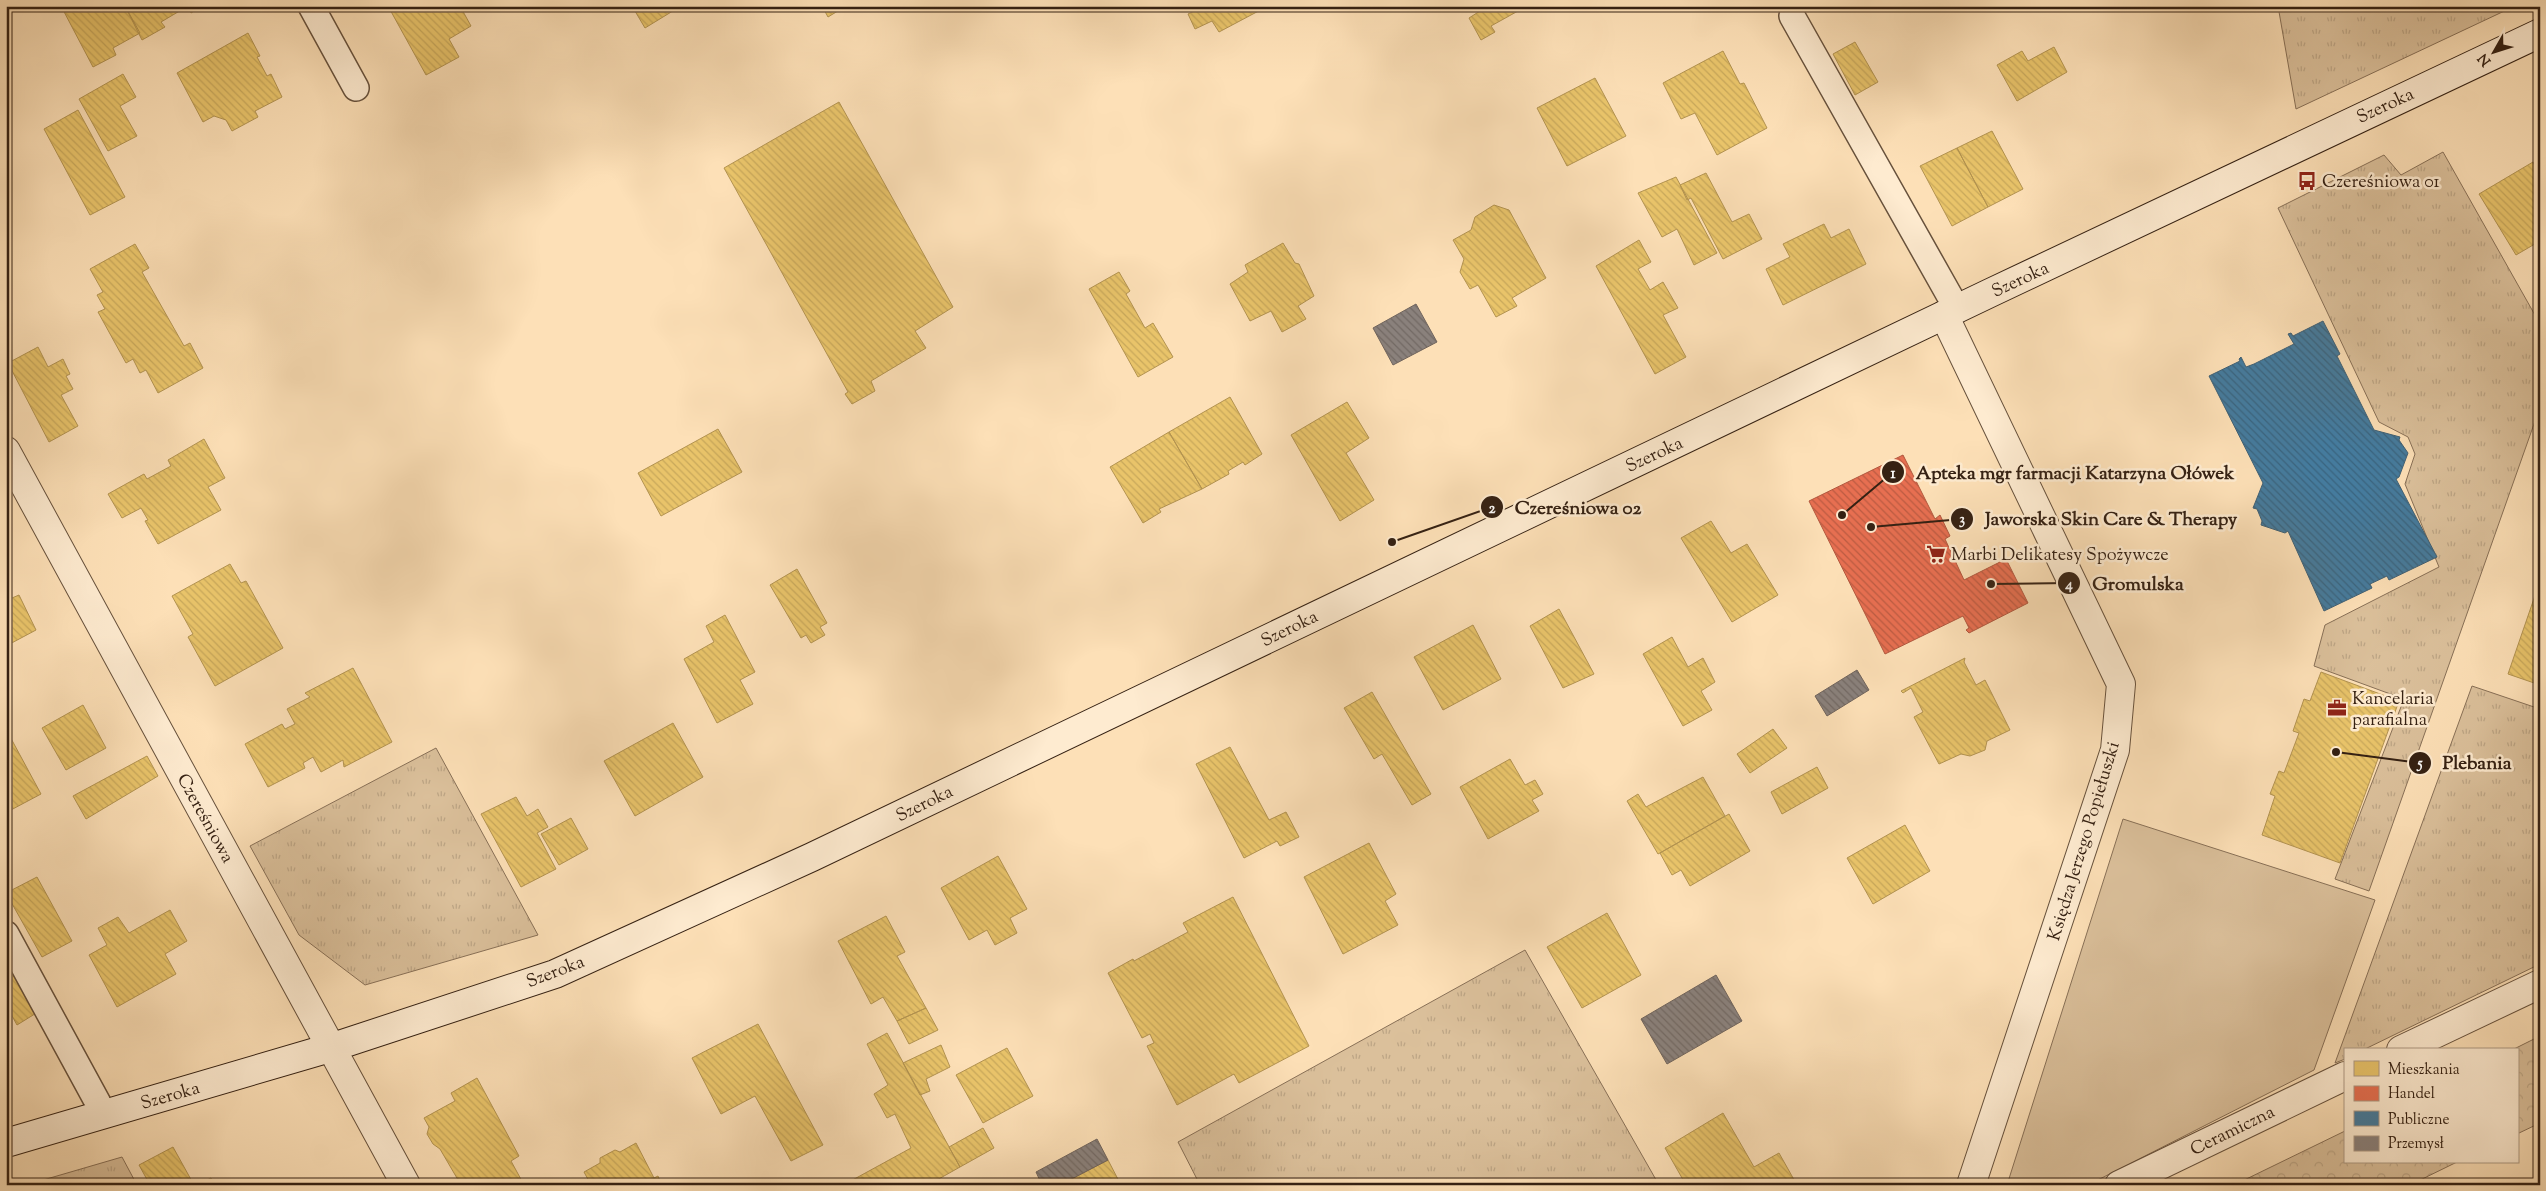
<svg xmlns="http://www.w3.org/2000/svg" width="2546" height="1191" font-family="'Sorts Mill Goudy',serif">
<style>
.grass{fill:url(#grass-tufts);stroke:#887057}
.forest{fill:url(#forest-crowns);stroke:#887057}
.park{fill:#dbc09b;stroke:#887057}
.homes{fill:url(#homes-back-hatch);stroke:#b39350}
.shops{fill:url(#shops-back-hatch);stroke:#b2583e}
.public{fill:url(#public-back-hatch);stroke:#406074}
.industry{fill:url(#industry-back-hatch);stroke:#70645c}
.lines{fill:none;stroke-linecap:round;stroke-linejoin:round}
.lane-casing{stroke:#67513c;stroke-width:28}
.street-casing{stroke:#67513c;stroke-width:30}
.secondary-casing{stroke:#352113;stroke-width:30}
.lane{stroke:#feebd0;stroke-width:25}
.street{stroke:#feebd0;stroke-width:28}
.secondary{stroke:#feebd0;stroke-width:28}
.labels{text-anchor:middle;stroke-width:5;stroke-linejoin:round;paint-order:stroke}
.street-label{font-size:18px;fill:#352113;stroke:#feebd0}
.poi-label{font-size:18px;fill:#352113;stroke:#feebd0;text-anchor:start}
.leader{fill:none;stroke:#352113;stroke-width:2}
.callout-dot{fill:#352113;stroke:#feebd0;stroke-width:2}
.mark-label{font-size:15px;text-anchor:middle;font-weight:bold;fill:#fff}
.callout-label{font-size:19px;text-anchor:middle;font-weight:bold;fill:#352113;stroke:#feebd0;stroke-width:5;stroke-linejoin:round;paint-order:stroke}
</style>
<defs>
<pattern id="grass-tufts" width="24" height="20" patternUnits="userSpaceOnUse" patternTransform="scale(1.25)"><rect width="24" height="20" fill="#dbc09b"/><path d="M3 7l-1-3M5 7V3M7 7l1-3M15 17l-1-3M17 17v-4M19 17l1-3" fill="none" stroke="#bda585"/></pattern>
<pattern id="forest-crowns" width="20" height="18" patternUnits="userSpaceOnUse" patternTransform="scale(1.25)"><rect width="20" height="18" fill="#dbc09b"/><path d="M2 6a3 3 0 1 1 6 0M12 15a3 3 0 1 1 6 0" fill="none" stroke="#bda585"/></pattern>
<pattern id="homes-back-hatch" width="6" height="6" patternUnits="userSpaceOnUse" patternTransform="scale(1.25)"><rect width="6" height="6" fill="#e9c46a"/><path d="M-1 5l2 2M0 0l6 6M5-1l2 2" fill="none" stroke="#c8a85b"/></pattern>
<pattern id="shops-back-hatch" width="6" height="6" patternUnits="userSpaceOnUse" patternTransform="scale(1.25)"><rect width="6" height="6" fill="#e76f51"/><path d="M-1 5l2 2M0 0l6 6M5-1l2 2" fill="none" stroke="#bc5b42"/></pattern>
<pattern id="public-back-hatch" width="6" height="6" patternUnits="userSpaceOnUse" patternTransform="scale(1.25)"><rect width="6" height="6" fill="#457b9d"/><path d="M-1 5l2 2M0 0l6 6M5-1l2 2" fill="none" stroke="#3a647f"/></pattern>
<pattern id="industry-back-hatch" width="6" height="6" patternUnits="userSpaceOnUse" patternTransform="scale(1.25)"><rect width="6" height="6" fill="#8a817c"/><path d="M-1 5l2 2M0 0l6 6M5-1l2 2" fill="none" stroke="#726964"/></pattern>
</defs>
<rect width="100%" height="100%" fill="#fde0b7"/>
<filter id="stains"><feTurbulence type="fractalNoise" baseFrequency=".004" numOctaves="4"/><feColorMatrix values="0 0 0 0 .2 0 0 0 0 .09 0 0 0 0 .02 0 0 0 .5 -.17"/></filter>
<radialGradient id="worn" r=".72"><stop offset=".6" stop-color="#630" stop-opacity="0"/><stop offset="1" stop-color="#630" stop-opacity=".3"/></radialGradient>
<path class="grass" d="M2278,6H2515L2296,109Z
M2443,152L2540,324V407L2369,891L2335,879L2404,699L2314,666L2325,625L2439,567L2405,484L2415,454L2408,437L2379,422L2278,208L2384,155L2401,175Z
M2472,686L2540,709V964L2363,1050H2345V1059L2335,1063Z
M436,748L538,935L365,985L299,935L250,846Z
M1525,950L1659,1185H1200L1178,1142Z
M122,1157L137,1185H26Z"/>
<path class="forest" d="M2540,1036V1123L2517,1134V1050H2512Z
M2345,1131V1162H2457L2410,1185H2234Z"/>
<path class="park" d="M2123,819L2375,900L2314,1070L2088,1185H2007Z"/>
<path class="homes" d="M61,6H125L140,33L113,48L116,55L93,67Z
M125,6H188L161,22L165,27L142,40Z
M188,6H202L191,13Z
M388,6H460L471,26L449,39L459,57L426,75Z
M632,6H681L645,28Z
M822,6H846L828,17Z
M1204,6H1268L1219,32L1212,21L1195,29L1188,14Z
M1477,6H1527L1491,26L1495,32L1481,40L1469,18L1480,11Z
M248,33L260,56L257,57L267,76L271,74L282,97L255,111L258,117L232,131L226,120L214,116L203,122L177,73Z
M1855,42L1878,82L1855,95L1833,54Z
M2054,47L2067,72L2017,101L1997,65L2022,51L2028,61Z
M1723,51L1740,84L1744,83L1767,128L1717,155L1695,113L1681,119L1663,83Z
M123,74L136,97L120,106L137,136L108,151L79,99Z
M1595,78L1626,136L1567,166L1537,108Z
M839,102L953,307L915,331L926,348L871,381L875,391L852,404L845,394L848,392L724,168Z
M78,110L125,197L90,215L44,129Z
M1992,131L2023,189L1988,207L1957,148Z
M1957,148L1988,207L1952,226L1920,166Z
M2533,162L2540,173V241L2516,255L2479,194Z
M1706,173L1732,222L1749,214L1762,239L1723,259L1691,198L1687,200L1680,185Z
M1676,177L1717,253L1694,265L1677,229L1662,237L1638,193Z
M1494,205L1509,210L1546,278L1512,298L1517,306L1496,317L1478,285L1470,289L1460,272L1464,259L1453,240L1471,230L1475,217Z
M1824,224L1831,238L1849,229L1866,264L1783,305L1766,269L1790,257L1783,244Z
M1639,240L1651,262L1638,269L1650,290L1663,282L1678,308L1663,315L1686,357L1655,374L1596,266Z
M1283,243L1295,263L1299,264L1314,296L1298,306L1306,319L1282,332L1271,311L1250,321L1230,284L1248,272L1245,265Z
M135,244L149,268L142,272L184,346L190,343L203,368L158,393L146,370L140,373L133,359L126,363L98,312L105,309L97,295L103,292L90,269Z
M1119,272L1130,291L1126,294L1145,328L1153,323L1173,357L1138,377L1089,289Z
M38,347L48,367L63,359L70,374L66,376L73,389L61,395L78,426L49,442L8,363Z
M1230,397L1262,454L1245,465L1243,462L1228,471L1229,474L1202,489L1169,432Z
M1347,402L1369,438L1346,453L1374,500L1340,521L1291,435Z
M718,429L742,472L661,516L638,473Z
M1169,432L1202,489L1159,509L1161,512L1143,523L1110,467Z
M204,439L225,478L208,487L221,510L158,544L145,521L148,520L141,508L122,518L108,494L144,474L147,479L171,466L168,460Z
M1711,521L1731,553L1747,544L1778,595L1732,622L1681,538Z
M230,564L241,583L246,581L283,648L215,686L188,637L193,634L172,596Z
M797,569L827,623L820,627L825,635L811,643L806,635L801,638L770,585Z
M2540,581V685L2508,674Z
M6,587L12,598L19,595L36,630L6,646Z
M1559,609L1594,674L1563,688L1530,626Z
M725,615L755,672L740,680L753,704L717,723L684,659L714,642L706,626Z
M1473,625L1501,679L1443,710L1414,657Z
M1672,637L1688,667L1703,658L1715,682L1701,691L1712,710L1683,726L1643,654Z
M1965,658L1964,662L1976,685L1985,680L2010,730L1987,741L1985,750L1970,756L1961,754L1939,764L1914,717L1923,712L1911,688L1903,693L1901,691Z
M353,668L392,742L344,767L343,760L321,772L313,757L303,763L305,768L268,787L245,744L282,724L285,729L295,724L287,709L310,697L305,693Z
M2321,672L2399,701L2340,863L2262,835L2275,796L2270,794L2279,771L2284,773L2299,733L2293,731L2304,699L2310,701Z
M1372,692L1431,794L1412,805L1382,754L1374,759L1344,708Z
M83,705L106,748L66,770L42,728Z
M673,723L703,777L635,816L604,761Z
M1773,729L1787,748L1750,773L1737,754Z
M7,731L41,794L9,811L6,806Z
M1230,747L1269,820L1286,812L1299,837L1280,846L1277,841L1244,858L1196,764Z
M147,756L158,776L86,819L73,796Z
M1510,759L1525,785L1535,780L1543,794L1532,800L1539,811L1488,839L1460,787Z
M1817,767L1828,788L1782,814L1771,792Z
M1703,777L1725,816L1658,854L1627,801L1638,794L1646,807Z
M516,797L527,816L538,809L548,827L537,833L556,869L521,887L481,814Z
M1729,814L1750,851L1690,886L1681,870L1672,875L1660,853Z
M571,818L588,849L559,865L541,834Z
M1905,825L1930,871L1873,904L1847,858Z
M1369,843L1396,894L1385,901L1398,925L1343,954L1304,877Z
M998,856L1027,909L1010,918L1017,933L995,945L987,930L969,940L941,888Z
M37,877L72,941L42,957L6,893Z
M1233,897L1309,1046L1239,1083L1234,1074L1177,1105L1147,1046L1154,1043L1150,1034L1142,1038L1108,973L1133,959L1134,961L1188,932L1183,923Z
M170,910L187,941L165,954L176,974L117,1007L89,955L107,945L98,928L118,917L129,933Z
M1607,913L1641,975L1582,1008L1547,947Z
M886,916L905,952L897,956L926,1008L897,1021L883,997L871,1004L838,941Z
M6,954L38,1012L17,1025L6,1005Z
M926,1008L938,1030L909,1044L897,1021Z
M758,1024L823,1145L791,1161L755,1096L721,1114L692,1058Z
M887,1033L960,1167L928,1185L847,1183L911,1148L895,1114L887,1118L874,1094L888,1085L867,1044Z
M941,1045L950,1067L926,1079L930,1091L920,1095L903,1063Z
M1007,1048L1033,1096L983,1123L956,1075Z
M477,1078L519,1156L511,1161L523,1183L519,1185H461L440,1149L433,1144L427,1134L429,1127L424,1118L455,1101L451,1093Z
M1723,1113L1754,1167L1779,1153L1797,1185H1686L1665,1148Z
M983,1128L994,1148L960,1167L949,1147Z
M636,1143L654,1178L658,1176L662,1185H591L584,1172L600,1163V1158L615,1150L620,1152Z
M173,1147L194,1185H150L139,1165Z
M1108,1160L1121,1185H1060Z
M211,1178L215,1185H198Z"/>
<path class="shops" d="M1903,455L1935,519L1940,515L1950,536L1945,539L1964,580L2006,559L2028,603L1969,633L1966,630L1969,628L1963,616L1885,654L1809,501Z"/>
<path class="public" d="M2323,321L2340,354L2337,356L2374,430L2400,437L2399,440L2408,453L2399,477L2396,479L2437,557L2389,580L2387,576L2370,584L2372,588L2324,611L2288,531L2285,533L2261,525L2262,521L2257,509L2253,508L2263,483L2209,376L2240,361L2239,359L2241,357L2246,367L2254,364L2294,344L2288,334L2291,333L2293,336Z"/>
<path class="industry" d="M1416,304L1437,342L1393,365L1373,328Z
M1857,670L1869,690L1827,716L1815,696Z
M1716,975L1742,1021L1667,1064L1641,1019Z
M1097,1139L1108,1160L1060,1185H1042L1036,1172Z"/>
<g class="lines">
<g class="lane-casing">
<path id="lane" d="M311,6L356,88
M1792,16L1957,309
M6,934L104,1114"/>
</g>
<g class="street-casing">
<path id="street" d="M1944,315L2121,684L2115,750L1971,1185
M6,451L406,1185
M2401,1050L2540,984
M2119,1185L2345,1076"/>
</g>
<g class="secondary-casing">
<path id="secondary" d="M6,1143L333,1047L555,974L812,857L1990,293L2540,33"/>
</g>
<use href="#lane" class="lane"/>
<use href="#street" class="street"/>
<use href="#secondary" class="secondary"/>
</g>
<defs>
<g id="bus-bare" transform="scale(1.5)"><path d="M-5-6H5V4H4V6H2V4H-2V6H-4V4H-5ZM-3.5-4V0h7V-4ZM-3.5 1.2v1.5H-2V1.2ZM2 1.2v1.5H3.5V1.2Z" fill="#8f2418" stroke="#feebd0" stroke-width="2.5" paint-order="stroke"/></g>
<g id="supermarket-bare" transform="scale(1.5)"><path d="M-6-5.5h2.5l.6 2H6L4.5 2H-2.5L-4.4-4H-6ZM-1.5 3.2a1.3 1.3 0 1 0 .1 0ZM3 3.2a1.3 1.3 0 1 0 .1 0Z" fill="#8f2418" stroke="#feebd0" stroke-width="2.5" paint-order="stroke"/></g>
<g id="office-bare" transform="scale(1.5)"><path d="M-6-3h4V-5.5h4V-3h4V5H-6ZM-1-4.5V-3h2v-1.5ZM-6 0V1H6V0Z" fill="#8f2418" stroke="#feebd0" stroke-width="2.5" paint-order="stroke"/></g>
</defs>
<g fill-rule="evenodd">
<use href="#bus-bare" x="2307" y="181"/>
<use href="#supermarket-bare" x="1936" y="554"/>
<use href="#office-bare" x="2337" y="708"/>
</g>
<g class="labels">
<g class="street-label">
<text transform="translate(2385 105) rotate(-25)" y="6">Szeroka</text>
<text transform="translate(2020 279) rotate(-25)" y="6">Szeroka</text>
<text transform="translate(1654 454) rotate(-25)" y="6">Szeroka</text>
<text transform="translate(1289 628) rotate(-26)" y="6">Szeroka</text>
<text transform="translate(924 803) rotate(-26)" y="6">Szeroka</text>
<text transform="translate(206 818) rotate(61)" y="6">Czereśniowa</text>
<text transform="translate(2083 841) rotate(-73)" y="6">Księdza Jerzego Popiełuszki</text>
<text transform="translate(555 971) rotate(-21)" y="6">Szeroka</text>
<text transform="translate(170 1095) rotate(-16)" y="6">Szeroka</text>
<text transform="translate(2232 1130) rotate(-26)" y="6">Ceramiczna</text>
</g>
<g class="poi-label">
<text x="2322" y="187">Czereśniowa 01</text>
<text x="1951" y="560">Marbi Delikatesy Spożywcze</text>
<text x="2352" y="704">Kancelaria<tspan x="2352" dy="21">parafialna</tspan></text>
</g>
</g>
<path class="leader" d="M1842 515L1893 472M1392 542L1492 507M1871 527L1962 519M1991 584L2069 583M2336 752L2420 763"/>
<g class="callout-dot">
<circle cx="1842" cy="515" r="5"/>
<circle cx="1392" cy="542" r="5"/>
<circle cx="1871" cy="527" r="5"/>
<circle cx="1991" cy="584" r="5"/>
<circle cx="2336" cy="752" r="5"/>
<circle cx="1893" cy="472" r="12"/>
<circle cx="1492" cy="507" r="12"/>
<circle cx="1962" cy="519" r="12"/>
<circle cx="2069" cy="583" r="12"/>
<circle cx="2420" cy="763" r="12"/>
</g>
<g class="mark-label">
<text x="1893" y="478">1</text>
<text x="1492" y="513">2</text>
<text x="1962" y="524">3</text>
<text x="2069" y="589">4</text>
<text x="2420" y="768">5</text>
</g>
<g class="callout-label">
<text x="2075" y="479">Apteka mgr farmacji Katarzyna Ołówek</text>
<text x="1578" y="514">Czereśniowa 02</text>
<text x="2111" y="525">Jaworska Skin Care &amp; Therapy</text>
<text x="2138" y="590">Gromulska</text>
<text x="2477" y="769">Plebania</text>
</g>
<rect width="2546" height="1191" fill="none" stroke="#fde0b7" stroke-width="25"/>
<rect x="8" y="8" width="2531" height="1176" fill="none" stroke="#352113" stroke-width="2.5"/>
<rect x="12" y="12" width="2521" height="1166" fill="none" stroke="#352113"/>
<rect x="2344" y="1048" width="175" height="115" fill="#feebd0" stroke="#ae9a84"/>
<rect x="2354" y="1061" width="25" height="15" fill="#e9c46a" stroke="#ae9a84"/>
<text x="2388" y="1074" font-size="15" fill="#352113">Mieszkania</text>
<rect x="2354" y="1086" width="25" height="15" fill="#e76f51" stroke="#ae9a84"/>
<text x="2388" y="1098" font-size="15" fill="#352113">Handel</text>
<rect x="2354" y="1111" width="25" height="15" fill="#457b9d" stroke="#ae9a84"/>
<text x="2388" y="1124" font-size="15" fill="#352113">Publiczne</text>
<rect x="2354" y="1136" width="25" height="15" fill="#8a817c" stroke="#ae9a84"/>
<text x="2388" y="1148" font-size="15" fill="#352113">Przemysł</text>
<g transform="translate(2494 52) rotate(231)" stroke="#feebd0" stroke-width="4" paint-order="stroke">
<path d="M0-4L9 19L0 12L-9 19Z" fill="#352113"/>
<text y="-8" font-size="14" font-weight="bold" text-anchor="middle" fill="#352113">N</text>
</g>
<rect width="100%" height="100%" filter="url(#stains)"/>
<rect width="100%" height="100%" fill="url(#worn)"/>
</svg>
